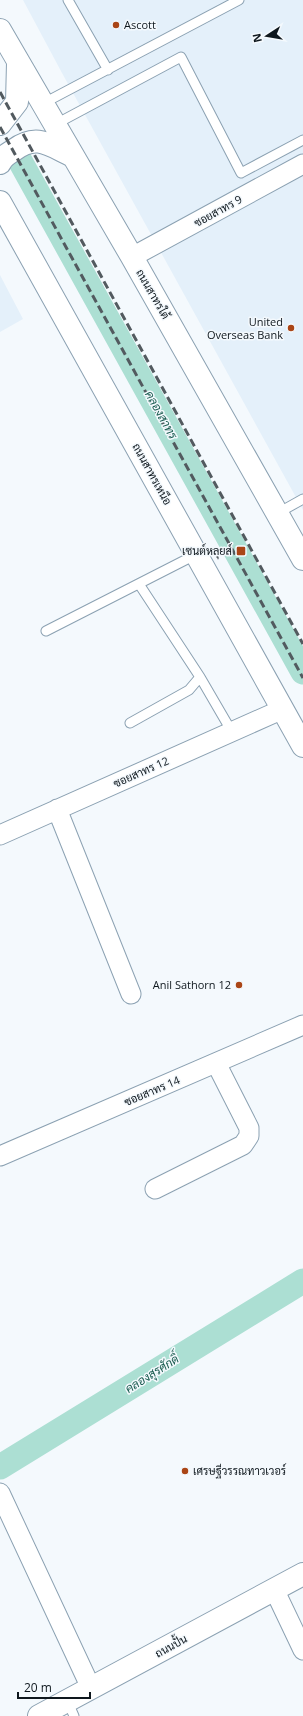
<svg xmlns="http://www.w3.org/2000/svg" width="303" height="1716" font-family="'Open Sans',Sarabun,sans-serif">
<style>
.built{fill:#e4f0fa}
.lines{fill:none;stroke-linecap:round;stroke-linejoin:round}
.canal{stroke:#acdfd3;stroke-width:25}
.lane-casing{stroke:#8ba1b2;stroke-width:11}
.street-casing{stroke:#8ba1b2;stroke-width:21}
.secondary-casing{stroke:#8ba1b2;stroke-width:24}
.primary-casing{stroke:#8ba1b2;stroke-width:24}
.lane{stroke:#fff;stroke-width:9}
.street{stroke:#fff;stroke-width:19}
.secondary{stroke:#fff;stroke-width:22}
.primary{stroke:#fff;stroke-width:22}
.rail{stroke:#525a5f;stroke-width:3;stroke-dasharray:8 4;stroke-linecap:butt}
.poi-dot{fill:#aa4516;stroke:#f4f9fd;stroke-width:1.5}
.labels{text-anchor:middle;stroke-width:3;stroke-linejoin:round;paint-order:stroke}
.poi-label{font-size:11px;fill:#0e171d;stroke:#f4f9fd;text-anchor:end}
.street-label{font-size:11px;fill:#0e171d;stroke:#f4f9fd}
.water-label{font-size:12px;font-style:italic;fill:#1a5c50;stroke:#f4f9fd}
</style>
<rect width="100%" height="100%" fill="#f4f9fd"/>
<path class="built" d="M23,0H303V510L62,73Z
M0,275L23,319L0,332Z"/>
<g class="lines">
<path class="canal" d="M19,159L303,672
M0,1467L303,1281"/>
<g class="lane-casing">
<path id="lane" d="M68,0L108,70
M42,104L239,0
M54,125L181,57L241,173L303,140
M278,513L303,499
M46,631L197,554
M200,677L232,732
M130,723L189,690L200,677L139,584
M67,1700L74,1716"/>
</g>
<g class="street-casing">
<path id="street" d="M132,257L303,164
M57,809L131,994
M0,835L283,709
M0,1156L303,1025
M155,1189L243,1145L249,1136V1128L216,1063
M0,1493L91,1688
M274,1589L303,1650"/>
</g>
<g class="secondary-casing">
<path id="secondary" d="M39,1716L303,1574"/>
</g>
<g class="primary-casing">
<path id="primary" d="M0,30L132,257L303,559
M0,124L17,102L18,63
M0,163C3,156 8,154 14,150C37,133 49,145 73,156
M0,202L303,746"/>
</g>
<use href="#lane" class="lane"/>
<use href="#street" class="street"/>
<use href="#secondary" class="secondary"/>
<use href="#primary" class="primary"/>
<path class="rail" d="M0,92L303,644
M0,127L303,678"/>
</g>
<g class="poi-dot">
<circle cx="116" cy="25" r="4"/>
<circle cx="291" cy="328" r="4"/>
<rect x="236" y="546" width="10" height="10" rx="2"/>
<circle cx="239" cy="985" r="4"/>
<circle cx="185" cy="1471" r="4"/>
</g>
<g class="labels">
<g class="poi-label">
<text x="124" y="29" text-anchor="start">Ascott</text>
<text x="283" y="326">United<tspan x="283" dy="13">Overseas Bank</tspan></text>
<text x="232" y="555">เซนต์หลุยส์</text>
<text x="231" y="989">Anil Sathorn 12</text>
<text x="193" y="1475" text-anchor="start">เศรษฐีวรรณทาวเวอร์</text>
</g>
<g class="street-label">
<text transform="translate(218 211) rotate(-29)" y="4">ซอยสาทร 9</text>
<text transform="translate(153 294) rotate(60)" y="4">ถนนสาทรใต้</text>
<text transform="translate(152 474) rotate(61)" y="4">ถนนสาทรเหนือ</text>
<text transform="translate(141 772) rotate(-24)" y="4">ซอยสาทร 12</text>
<text transform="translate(152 1091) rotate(-23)" y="4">ซอยสาทร 14</text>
<text transform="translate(171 1646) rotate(-29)" y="4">ถนนปั้น</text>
</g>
<g class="water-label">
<text transform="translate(161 415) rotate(61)" y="4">คลองสาทร</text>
<text transform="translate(152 1374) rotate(-32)" y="4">คลองสุรศักดิ์</text>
</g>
</g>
<g transform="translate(267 36) rotate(258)" stroke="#f4f9fd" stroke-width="3" paint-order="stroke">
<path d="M0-3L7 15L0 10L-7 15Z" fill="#0e171d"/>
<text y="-6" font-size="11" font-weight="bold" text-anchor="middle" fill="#0e171d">N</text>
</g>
<path d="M18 1692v6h72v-6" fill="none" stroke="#0e171d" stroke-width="2"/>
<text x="24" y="1692" font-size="12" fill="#0e171d" stroke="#f4f9fd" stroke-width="3" paint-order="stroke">20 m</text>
</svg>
